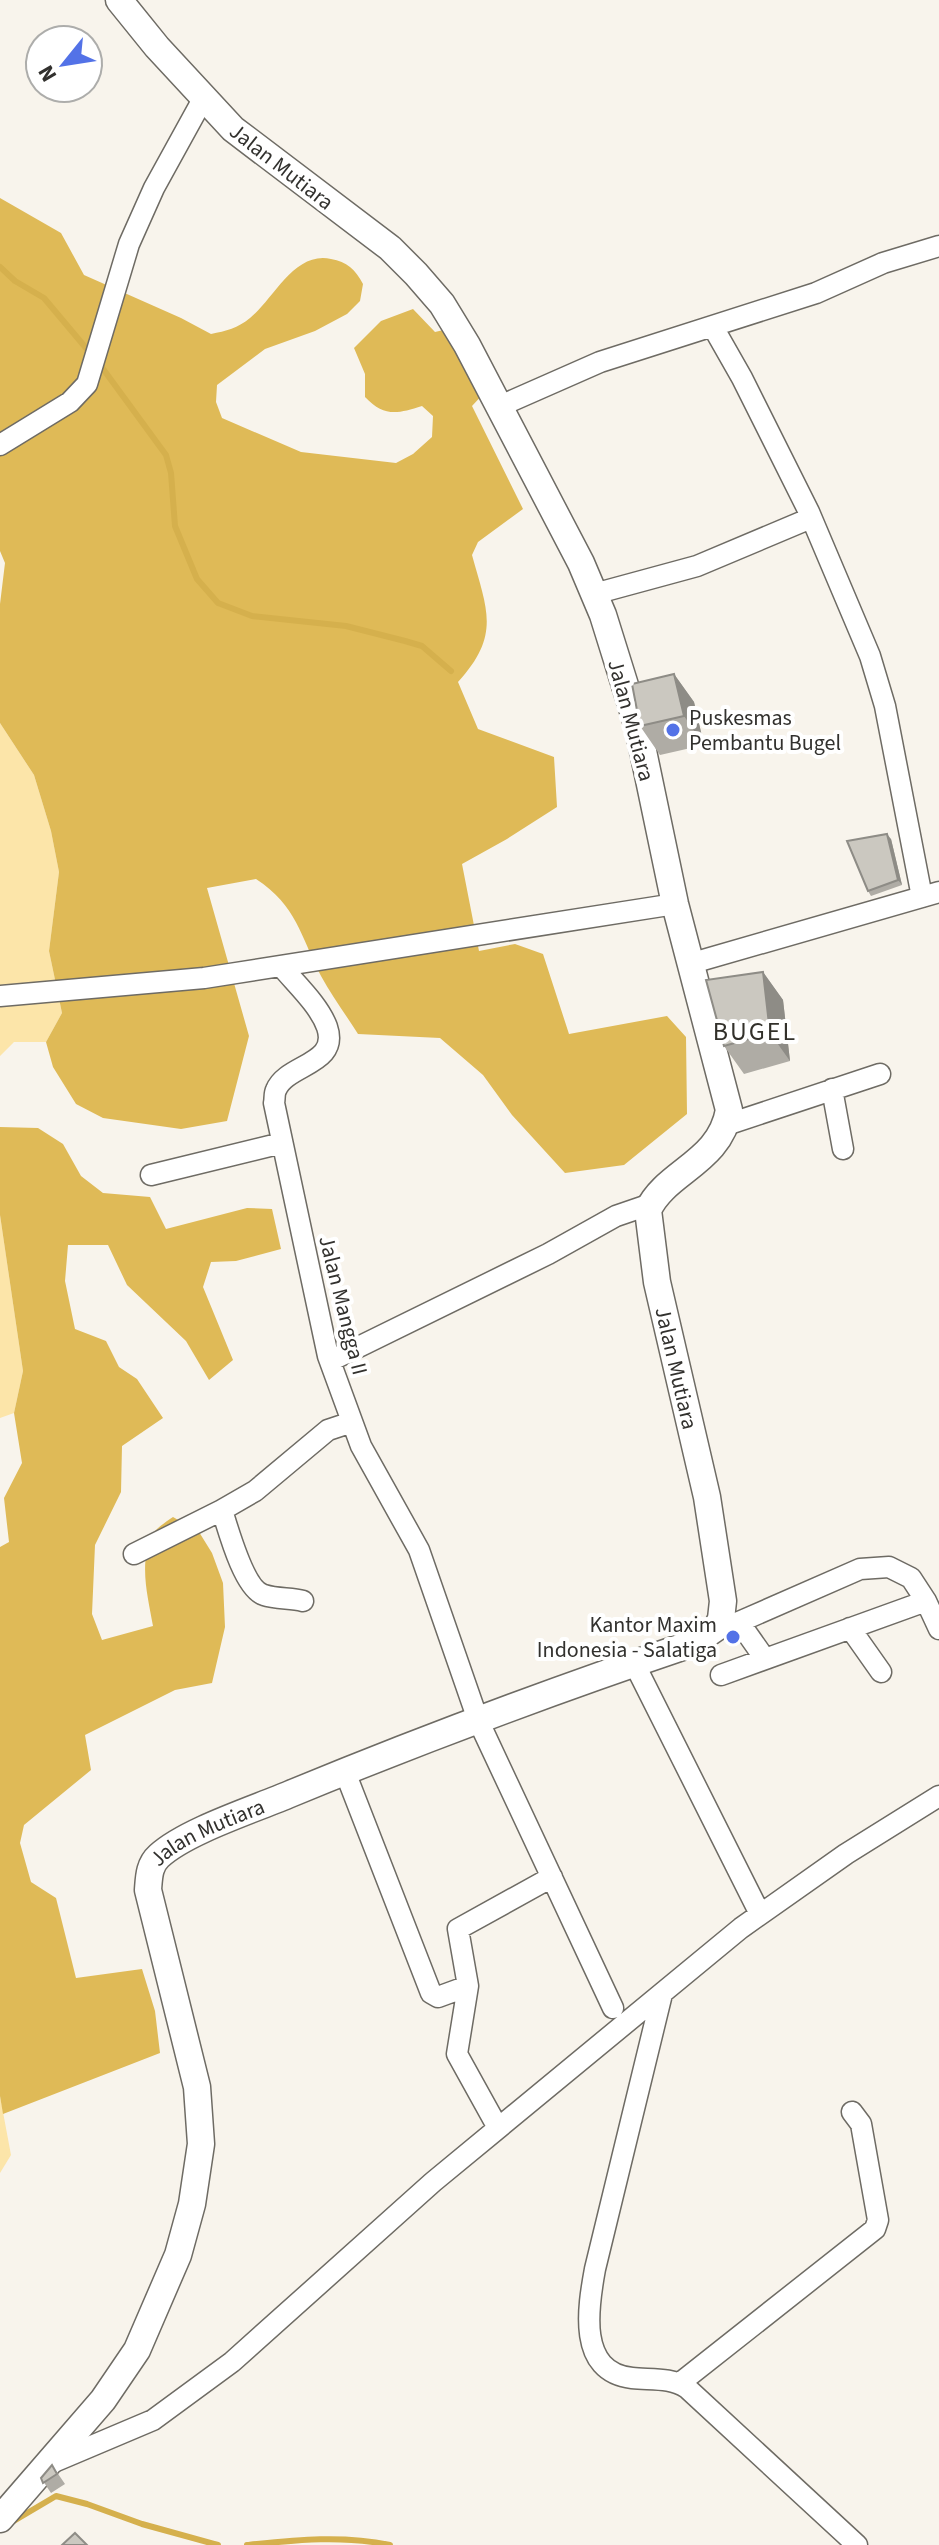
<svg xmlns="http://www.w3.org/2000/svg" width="939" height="2545" font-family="'Source Sans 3',sans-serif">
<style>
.green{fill:#fce5a9}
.forest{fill:#dfba57}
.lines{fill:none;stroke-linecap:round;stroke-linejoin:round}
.stream{stroke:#d5b04d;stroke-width:6}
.minor-casing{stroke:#6e6b64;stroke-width:23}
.tertiary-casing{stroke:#6e6b64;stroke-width:29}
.minor{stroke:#fff;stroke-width:20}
.tertiary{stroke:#fff;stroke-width:26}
.wall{fill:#afaca5}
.shaded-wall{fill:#8e8c86}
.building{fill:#cbc8c0;stroke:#8e8c86;stroke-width:2}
.poi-dot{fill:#5372e7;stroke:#fff;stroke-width:3}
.labels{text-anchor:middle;stroke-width:8;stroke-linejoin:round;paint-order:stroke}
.street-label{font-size:22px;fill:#32312e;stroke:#fff}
.poi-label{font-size:22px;fill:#32312e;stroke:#fff;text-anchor:start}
.quarter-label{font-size:26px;letter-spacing:2px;fill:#32302a;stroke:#fff}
</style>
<rect width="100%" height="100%" fill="#f8f4ec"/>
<path class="green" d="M0,723L34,775L51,831L59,872L49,951L62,1013L46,1042H14L0,1056Z
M0,1215L23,1371L14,1413L0,1418Z
M0,2096L11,2155L0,2173Z"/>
<path class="forest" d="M0,198L61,233L84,275L181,318L211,334C226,331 238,328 250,318C274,299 294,251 331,259C347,262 355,269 363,284L360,301L347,314L315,331L265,349L217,385L216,402L222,418L301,452L396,463L413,454L432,437L433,416L422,406C397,414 384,417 365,397V374L354,348L381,321L413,309L435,332L452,328L486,391L472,406L523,509L478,542L472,555C487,610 501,635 458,682L478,729L554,757L557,807L507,839L462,864L479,951L515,944L543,954L569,1034L667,1016L686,1037L687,1114L624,1165L565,1173L512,1115L483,1075L440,1038L358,1034C346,1015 332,996 321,976C300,935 297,906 256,879L207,888L249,1036L227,1121L181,1129L103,1118L76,1104L53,1067L46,1042L62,1013L49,951L59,872L51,831L34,775L0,723V604L5,563L0,551Z
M0,1127L38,1128L63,1144L81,1176L103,1193L150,1197L166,1229L247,1208L272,1209L281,1249L236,1261L211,1262L203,1287L233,1360L209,1380L186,1341L127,1285L108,1245H68L65,1281L75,1329L106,1341L119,1367L137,1379L163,1418L122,1446L121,1492L95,1545L92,1614L102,1640L153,1626C148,1597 138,1562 153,1534C156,1528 166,1522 173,1517L199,1532L212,1553L223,1583L225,1627L212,1683L175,1690L85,1735L91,1770L24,1825L20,1843L31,1882L56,1898L76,1978L142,1969L155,2011L160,2053L3,2114L0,2096V1547L9,1542L4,1498L22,1463L14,1413L23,1371L0,1215Z"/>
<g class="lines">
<path class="stream" d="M0,267L15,281L44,298L91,354
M98,362L166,455L171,473L175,526L197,579L218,603L252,616L346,626L405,641L422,646L451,671
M12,2522L56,2496L87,2504L142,2524L218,2545
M247,2545C296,2540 342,2535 390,2545"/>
<g class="minor-casing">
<path id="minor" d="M713,327L742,378L809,512L870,656L885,706L922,897
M500,406L600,362L816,293L883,263L939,246
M0,445L70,402L87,384L129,244L154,188L203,99
M594,594L697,566L811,518
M689,964L939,892
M281,966C296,984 319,1005 327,1027C340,1065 286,1064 276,1090C274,1094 275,1099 274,1103L328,1356L361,1446L419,1550L478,1720L613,2008
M0,996L204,978L675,904
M832,1089L843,1149
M726,1125L880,1074
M151,1175L282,1143
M330,1361L548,1254L616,1216L651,1204
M222,1510L255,1491L328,1430L352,1422
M134,1554L222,1510C228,1529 244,1589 264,1595C276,1599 291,1598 303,1601
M739,1622L765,1659
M717,1627L739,1622L860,1569L889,1567L911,1578L926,1601L939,1629
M850,1628L881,1672
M634,1663L760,1914
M721,1675L926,1601
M345,1772L431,1993L438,1997L468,1986
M662,1994L595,2269C588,2307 577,2372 632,2378C651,2380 671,2377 687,2388L857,2545
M498,2128L457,2054L468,1986L458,1929L552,1877
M680,2383L875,2229L878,2220L861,2124L852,2112
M49,2464L153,2420L232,2362L433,2182L741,1928L846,1854L939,1796"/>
</g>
<g class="tertiary-casing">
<g id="tertiary">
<path id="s1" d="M0,2519L103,2400L137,2350L178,2255L192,2204L201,2144L197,2087L148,1890C149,1877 149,1865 159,1856C186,1831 255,1809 290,1794C423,1739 558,1689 694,1643L717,1627L721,1619L723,1601L707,1497L657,1282L648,1210C666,1171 720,1163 729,1110L675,904L638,727L603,615L581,563L467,345L442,304L416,274L390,248L233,129L157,47L119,0"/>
</g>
</g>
<use href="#minor" class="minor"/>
<use href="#tertiary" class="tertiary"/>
</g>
<path class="wall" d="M674,674L694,702L704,745L660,755L640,726Z
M891,839L902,885L871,896L868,891Z
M763,972L783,1000L790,1061L744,1074L724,1046Z
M52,2465L65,2484L51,2493L41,2478Z"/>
<path class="shaded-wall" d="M674,674L694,702L704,745L684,716Z
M887,834L891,839L902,885L898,880Z
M763,972L783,1000L790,1061L770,1033Z"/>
<path class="building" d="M674,674L684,716L640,726L632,684Z
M887,834L898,880L868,891L847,841Z
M763,972L770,1033L724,1046L706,980Z
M52,2465L57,2474L43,2483L41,2478Z
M75,2533L87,2545H62Z"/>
<g class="poi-dot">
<circle cx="673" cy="730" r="8"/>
<circle cx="733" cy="1637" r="8"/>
</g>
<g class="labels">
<g class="street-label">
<text transform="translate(282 166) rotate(38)" y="8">Jalan Mutiara</text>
<text transform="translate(632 720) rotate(75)" y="8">Jalan Mutiara</text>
<text transform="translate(344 1305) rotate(76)" y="8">Jalan Mangga II</text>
<text transform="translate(677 1368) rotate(77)" y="8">Jalan Mutiara</text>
<text dy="8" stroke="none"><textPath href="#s1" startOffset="786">Jalan Mutiara</textPath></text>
</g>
<g class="poi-label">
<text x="689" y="725">Puskesmas<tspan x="689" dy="25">Pembantu Bugel</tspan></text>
<text x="717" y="1632" text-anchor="end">Kantor Maxim<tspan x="717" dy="25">Indonesia - Salatiga</tspan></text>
</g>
<g class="quarter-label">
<text x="755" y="1040">BUGEL</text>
</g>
</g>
<g transform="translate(64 64) rotate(240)"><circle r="38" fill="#ffffff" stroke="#adadab" stroke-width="2"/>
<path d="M0-6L14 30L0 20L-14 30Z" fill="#5372e7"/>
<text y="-12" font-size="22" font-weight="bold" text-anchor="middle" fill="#32312e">N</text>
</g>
</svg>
